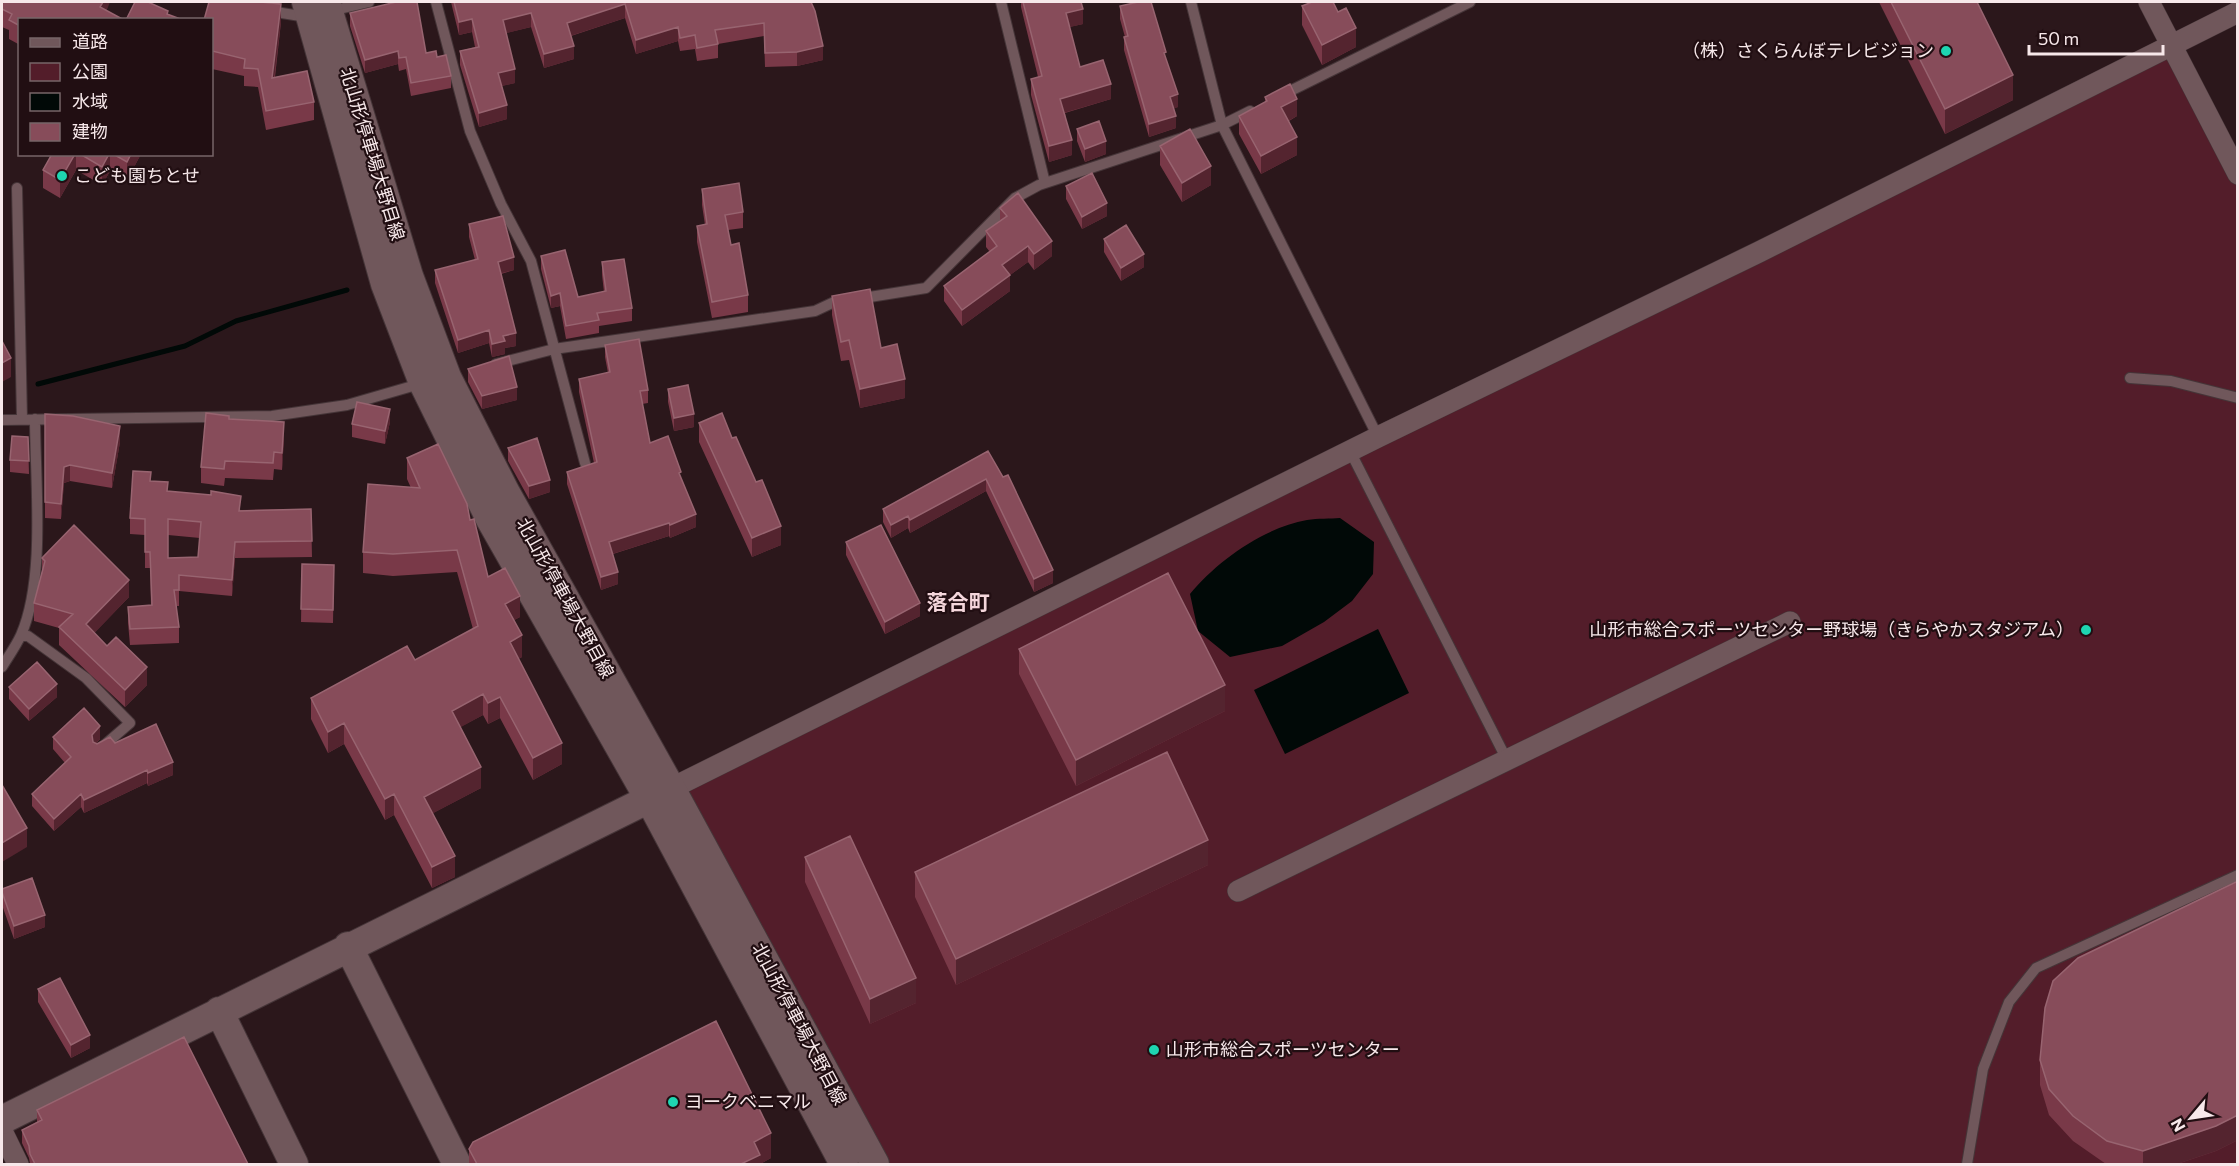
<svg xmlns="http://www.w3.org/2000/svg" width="2239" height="1166" font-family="Commissioner,'Noto Sans JP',sans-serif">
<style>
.green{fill:#531d2a}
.water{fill:#010907}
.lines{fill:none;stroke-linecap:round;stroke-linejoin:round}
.stream{stroke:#010907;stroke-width:5}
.lane-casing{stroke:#453538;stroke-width:12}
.street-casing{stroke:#453538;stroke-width:22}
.secondary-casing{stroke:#453538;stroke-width:30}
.lane{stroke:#70575b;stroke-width:10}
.street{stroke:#70575b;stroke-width:21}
.secondary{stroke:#70575b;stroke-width:28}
.wall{fill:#793948;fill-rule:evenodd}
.shaded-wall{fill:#54242f}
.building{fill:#874c5a;stroke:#986470;stroke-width:1.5;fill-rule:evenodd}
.poi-dot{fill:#1ed5b1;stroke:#210e12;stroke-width:2}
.labels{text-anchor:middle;stroke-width:4.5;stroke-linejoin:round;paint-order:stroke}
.poi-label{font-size:18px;fill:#f7e8ea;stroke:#210e12;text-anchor:start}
.street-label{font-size:18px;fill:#f7e8ea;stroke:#210e12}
.quarter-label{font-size:21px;font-weight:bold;fill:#f4d6db;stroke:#210e12}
</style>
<rect width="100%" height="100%" fill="#2b171b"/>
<path class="green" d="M2171,44L2237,174V1164H875L671,788Z"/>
<path class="water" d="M1340,518L1374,542L1373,574L1352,601L1324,622L1282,646L1230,657L1198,631L1190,594C1217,561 1263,528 1307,520C1318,518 1330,519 1340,518Z
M1378,629L1409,693L1285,754L1254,690Z"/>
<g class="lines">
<path class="stream" d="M38,384L185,346L236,321L347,290"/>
<g class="lane-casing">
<path id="lane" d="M436,2L470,131L501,204L531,261L585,463
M1001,2L1045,183
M1191,2L1222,125L1378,437
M269,11L307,17
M331,11L369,2
M1280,96L1470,2
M17,188L22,419
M496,364L554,349L815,311L832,303L926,288L1015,198L1039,185L1222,125L1250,111
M2130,378L2171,381L2238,398
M2,420L272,416L347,405L423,383
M1350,451L1507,760
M21,636H28L86,678L130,723L101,748
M2,667C8,657 16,646 21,635C46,578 35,481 35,419
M1967,1164L1983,1069L2009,1002L2036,968L2238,875"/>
</g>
<g class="street-casing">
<path id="street" d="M2149,2L2238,174
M660,794L1378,437L1759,252L2238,12
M1238,891L1790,622
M2,1131L18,1164"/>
</g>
<g class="secondary-casing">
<path id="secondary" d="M306,2L385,284L423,383L490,519L649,799L844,1164
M326,2L409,276L447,377L505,491L671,788L875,1164
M348,946L457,1164
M219,1011L294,1164
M2,1120L649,799"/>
</g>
<use href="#lane" class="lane"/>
<use href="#street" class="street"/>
<use href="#secondary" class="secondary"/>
</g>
<path class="wall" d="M2,2H110V3L20,20V45L9,39V30L2,27Z
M451,2H811L823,60L797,66L765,67L764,36L718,44V58L697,61L695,49L680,51L678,41L636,54L625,18L571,36L574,59L544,68L531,27L506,33L515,83L501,86L507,119L479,127L460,65V51L475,47L472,32L459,35Z
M1021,2H1081L1083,24L1069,27L1080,67L1111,99L1065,113L1072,155L1049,162L1031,95V79L1038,77L1021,7Z
M1879,2H1977L2013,100L1945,134Z
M1120,6L1166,59L1178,107L1174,108L1176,128L1149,137L1124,50V37H1125L1120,19Z
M1302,6L1356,47L1322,65L1302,25Z
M350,13L426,53L437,57L451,76V88L411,96L406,69L399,71L398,64L365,73L350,26Z
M212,20L281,22L275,77L314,102V120L266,130L258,87L244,86V76L212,69Z
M1265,97L1297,116L1289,121L1297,155L1261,174L1239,134V116L1265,103Z
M1077,129L1106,154L1085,162L1077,141Z
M1160,146L1211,185L1182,202L1160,165Z
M52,154H141L127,180L110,171L102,185L76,170L60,198L43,188V170Z
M1066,186L1107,216L1082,229L1066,199Z
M702,189L743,212V228L728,230L731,245L748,295V312L712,318L697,242V226L705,225L702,205Z
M1000,208L1052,256L1034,270L1028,262L1010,275V291L962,326L944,301V286L990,252L986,247V231L1000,221Z
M469,224L514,270L501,274L516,346L505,348V354L492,357L489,343L458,353L435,283V270L475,260L469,237Z
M1104,239L1144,267L1121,281L1104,252Z
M541,256L578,297L604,292L602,275V262L632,308V321L599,326V333L566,339L560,306L551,308L541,269Z
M832,296L905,398L860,408L849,360L841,361L832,315Z
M605,345L648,390V403L642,404L650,443L681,479L696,527L670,538L669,536L613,554L618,584L601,590L567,484V472L594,463L579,392V379L608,373L605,357Z
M468,369L517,400L482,409L468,382Z
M668,389L694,427L674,431L668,402Z
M45,414L120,442L112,488L70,481L64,483L61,519L45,518Z
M229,419L284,438L282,470L274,469L273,480L225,478L224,486L201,483V467Z
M390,422L385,444L352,437V424Z
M699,423L732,438L781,545L752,557L699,442Z
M28,437L29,474L10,472V460Z
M508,448L550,492L529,499L508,461Z
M988,451L1053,583L1034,592L986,491L910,533L908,528L891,538L883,522V509Z
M407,458L470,520L488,577L520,617L514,620L522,657L518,659L562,764L533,780L500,718L488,724L483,715L460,727L481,788L433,813L455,877L432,888L394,815L385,820L344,744L328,753L311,719V698L415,660L473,629L457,572L393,576L363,573V552L411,488L407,479Z
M151,481L168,491L241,510L311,509L312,557L235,558L232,596L179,591V606H176L179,627V643L130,645L128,623V607L151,605L150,568H145V535L130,534V518ZM168,535L200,538L198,557L168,558Z
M846,542L920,616L885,634L846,555Z
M42,558L129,597L94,633L147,685L125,707L59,645V628L34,621V603L42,571Z
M302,564L334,565L333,623L301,622Z
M1019,649L1225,711L1076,786L1019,674Z
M9,687L57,697L29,721L9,699Z
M53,737L100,739L96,744H97L115,743L173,775L148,786L147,783L84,813L81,807L54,831L32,806V794L65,763L53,749Z
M805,857L916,1003L870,1024L805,882Z
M1208,865L956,985L915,897V872Z
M2238,881V1140L2216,1151L2177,1164H2106L2073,1141L2049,1115L2040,1085V1060Z
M2,889L45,927L14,939L2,905Z
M38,989L90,1048L71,1058L38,1002Z
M37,1110L248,1164H30L29,1158L22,1143V1130L37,1122Z
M469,1149L771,1158L760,1164H469Z"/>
<path class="shaded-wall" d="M103,2H110L103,20L100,7Z
M281,4V22L272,96V78Z
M625,4V18L567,37V23Z
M1083,9V24L1066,28V13Z
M531,13V27L503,34V20Z
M472,19V32L459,35V22Z
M678,27V41L636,54V40Z
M1356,28V47L1322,65V45Z
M574,46V59L544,68V54Z
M823,46V60L797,66V52Z
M398,51V64L365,73V60Z
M515,69V83L498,87V73Z
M2013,75V100L1945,134V109Z
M1111,84V99L1060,114V99Z
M1178,94V107L1170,110V97Z
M1297,99V116L1281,125V107Z
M507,105V119L479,127V113Z
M1176,116V128L1149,137V124Z
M1297,137V155L1261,174V156Z
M1072,140V155L1049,162V146Z
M1106,141V154L1085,162V149Z
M75,154H76V170L60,198V180Z
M109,154H110V171L102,185V167Z
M131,154H141L127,180V162Z
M1211,166V185L1182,202V183Z
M1107,203V216L1082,229V217Z
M1052,241V256L1034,270V254Z
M1028,246V262L1002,281V265Z
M1144,254V267L1121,281V268Z
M514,257V270L498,274V262Z
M1010,275V291L962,326V310Z
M560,293V306L551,308V296Z
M489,330V343L458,353V340Z
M516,333V346L505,348V354L492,357V344L503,336Z
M11,358V377L2,382V363Z
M905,379V398L860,408V389Z
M517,387V400L482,409V396Z
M390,409V422L385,444V431Z
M694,414V427L674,431V418Z
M284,422V438L282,470V453Z
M120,426V442L112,488V473Z
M70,465V481L64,483L61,519V504L64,467Z
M986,479V491L910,533V520Z
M550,480V492L529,499V486Z
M696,514V527L670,538V525Z
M908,516V528L891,538V525Z
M669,523V536L609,555V542Z
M781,526V545L752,557V538Z
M235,542V558L232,596V580Z
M1053,570V583L1034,592V579Z
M618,572V584L601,590V577Z
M129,580V597L86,642V624Z
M520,596V617L505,625V604Z
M920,603V616L885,634V622Z
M522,635V657L510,663V642Z
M147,667V685L125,707V690Z
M57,684V697L29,721V709Z
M1225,685V711L1076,786V760Z
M483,694V715L452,732V711Z
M500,697V718L488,724V703Z
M344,723V744L328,753V732Z
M100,726V739L92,748V735Z
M562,743V764L533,780V758Z
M173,762V775L148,786V773Z
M481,767V788L424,818V797Z
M147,770V783L84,813V800Z
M81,794V807L54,831V819Z
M394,794V815L385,820V799Z
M27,828V847L2,862V843Z
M1208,840V865L956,985V959Z
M455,856V877L432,888V867Z
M45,915V927L14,939V926Z
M916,978V1003L870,1024V999Z
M90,1035V1048L71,1058V1045Z
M2238,1115V1140L2216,1151L2177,1164H2143V1151Z
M771,1133V1158L760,1164H741L754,1142Z"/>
<path class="building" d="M2,2H103L100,7L124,20H20V26L9,20L12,14L2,9Z
M135,2H148L168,11L167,14L183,20H126Z
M209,2H260L281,4L272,78L307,71L314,102L266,111L258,69L244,68L245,59L212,51V20H204Z
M396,2H417L426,53L436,51L437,57L446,55L451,76L411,83L406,57L399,58L398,51L365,60L350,13Z
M454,2H811L815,11L823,46L797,52L765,53L764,23L715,30L718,44L697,48L695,35L680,38L678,27L636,40L625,4L567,23L574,46L544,54L531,13L503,20L515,69L498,73L507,105L479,113L460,51L479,47L472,19L459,22Z
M1023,2H1081L1083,9L1066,13L1080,67L1103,60L1111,84L1060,99L1072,140L1049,146L1031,79L1042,76Z
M1138,2H1151L1166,52L1164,53L1178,94L1170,97L1176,116L1149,124L1124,37L1128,36L1120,6Z
M1312,2H1333L1338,12L1346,8L1356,28L1322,45L1302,6Z
M1891,2H1977L2013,75L1945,109Z
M1290,84L1297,99L1281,107L1297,137L1261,156L1239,116L1267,101L1265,97Z
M1099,121L1106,141L1085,149L1077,129Z
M1190,129L1211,166L1182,183L1160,146Z
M52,154H75L60,180L43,170Z
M80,154H109L102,167Z
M113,154H131L127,162Z
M1092,173L1107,203L1082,217L1066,186Z
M739,183L743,212L725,215L731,245L739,243L748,295L712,302L697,226L707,224L702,189Z
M1018,193L1052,241L1034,254L1028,246L1002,265L1010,275L962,310L944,286L997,246L986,231L1007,216L1000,208Z
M503,216L514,257L498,262L516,333L503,336L505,341L492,344L489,330L458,340L435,270L478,259L469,224Z
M1126,225L1144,254L1121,268L1104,239Z
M565,250L578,297L606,291L602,262L624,259L632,308L597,313L599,320L566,326L560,293L551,296L541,256Z
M870,289L881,348L897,344L905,379L860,389L849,340L841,342L832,296Z
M639,339L648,390L640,391L650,443L668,436L681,472L679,473L696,514L670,525L669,523L609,542L618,572L601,577L567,472L597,462L579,379L610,372L605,345Z
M2,341L11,358L2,363Z
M509,356L517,387L482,396L468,369Z
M688,385L694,414L674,418L668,389Z
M357,402L390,409L385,431L352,424Z
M206,413L229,416V419L284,422L282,453L274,452L273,463L225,461L224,469L201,467Z
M722,413L732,438L736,437L756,482L762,480L781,526L752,538L699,423Z
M45,414L73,416L120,426L112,473L70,465L64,467L61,504L45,502Z
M12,436L28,437L29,461L10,460Z
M537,438L550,480L529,486L508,448Z
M438,444L467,504L470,520L474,519L488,577L505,568L520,596L505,604L522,635L510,642L562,743L533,758L500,697L488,703L483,694L452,711L481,767L424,797L455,856L432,867L394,794L385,799L344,723L328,732L311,698L407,646L415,660L478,626L457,550L393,554L363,552L368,484L420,488L407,458Z
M988,451L1003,477L1008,475L1053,570L1034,579L986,479L910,520L908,516L891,525L883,509Z
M133,471L151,472L150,481L168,482L167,491L211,495V491L241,496L239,511L311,509L312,541L235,542L232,580L179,575V590H174L179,627L130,629L128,607L152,605L150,552H145V519L130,518ZM168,519L201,522L198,557L168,558Z
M74,525L129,580L86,624L107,646L116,637L147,667L125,690L59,627L73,614L34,603L45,561L42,558Z
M881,525L920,603L885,622L846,542Z
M302,564L334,565L333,610L301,609Z
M1168,573L1225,685L1076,760L1019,649Z
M37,662L57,684L29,709L9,687Z
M84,708L100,726L92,735L93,742L97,744L110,737L115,743L156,724L173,762L148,773L147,770L84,800L81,794L54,819L32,794L71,757L53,737Z
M1167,752L1208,840L956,959L915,872Z
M2,785L27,828L2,843Z
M850,836L916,978L870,999L805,857Z
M32,878L45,915L14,926L2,892V889Z
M2238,881V1115L2216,1126L2143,1151L2107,1141L2073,1116L2049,1089L2040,1060L2045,1008L2053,981L2078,958Z
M60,978L90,1035L71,1045L38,989Z
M716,1021L771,1133L754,1142L760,1155L741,1164H477L469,1149L473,1142Z
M184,1037L248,1164H35L30,1154L29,1146L22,1130L42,1120L37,1110Z"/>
<g class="poi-dot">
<circle cx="1946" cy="51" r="6"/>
<circle cx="62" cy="176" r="6"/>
<circle cx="2086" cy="630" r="6"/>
<circle cx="1154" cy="1050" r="6"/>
<circle cx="673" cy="1102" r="6"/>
</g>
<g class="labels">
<g class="poi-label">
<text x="1934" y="57" text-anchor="end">（株）さくらんぼテレビジョン</text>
<text x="74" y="182">こども園ちとせ</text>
<text x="2074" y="636" text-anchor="end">山形市総合スポーツセンター野球場（きらやかスタジアム）</text>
<text x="1166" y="1056">山形市総合スポーツセンター</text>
<text x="685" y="1108">ヨークベニマル</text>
</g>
<g class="street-label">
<text transform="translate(372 154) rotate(73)" y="6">北山形停車場大野目線</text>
<text transform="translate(565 598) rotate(61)" y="6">北山形停車場大野目線</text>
<text transform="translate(799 1024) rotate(62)" y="6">北山形停車場大野目線</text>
</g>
<g class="quarter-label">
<text x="958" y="610">落合町</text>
</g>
</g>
<rect width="2239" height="1166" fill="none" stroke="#f7e8ea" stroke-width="6"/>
<rect x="18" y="18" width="195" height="138" fill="#210e12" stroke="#776568" stroke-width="1.5"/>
<rect x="30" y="38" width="30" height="9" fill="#70575b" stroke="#776568" stroke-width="1.5"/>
<text x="72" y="48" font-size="18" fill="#f7e8ea">道路</text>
<rect x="30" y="63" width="30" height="18" fill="#531d2a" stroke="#776568" stroke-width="1.5"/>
<text x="72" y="78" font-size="18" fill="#f7e8ea">公園</text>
<rect x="30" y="93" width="30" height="18" fill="#010907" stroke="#776568" stroke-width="1.5"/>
<text x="72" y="108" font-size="18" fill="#f7e8ea">水域</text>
<rect x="30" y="123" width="30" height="18" fill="#874c5a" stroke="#776568" stroke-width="1.5"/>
<text x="72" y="138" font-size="18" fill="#f7e8ea">建物</text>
<g transform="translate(2191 1118) rotate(241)" stroke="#210e12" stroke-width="4.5" paint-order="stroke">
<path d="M0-4.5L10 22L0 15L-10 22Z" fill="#f7e8ea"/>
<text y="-9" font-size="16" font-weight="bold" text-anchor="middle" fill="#f7e8ea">N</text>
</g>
<path d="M2029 45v9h134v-9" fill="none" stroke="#f7e8ea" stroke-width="3"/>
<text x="2038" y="45" font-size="18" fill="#f7e8ea" stroke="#210e12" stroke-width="4.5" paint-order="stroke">50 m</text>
</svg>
